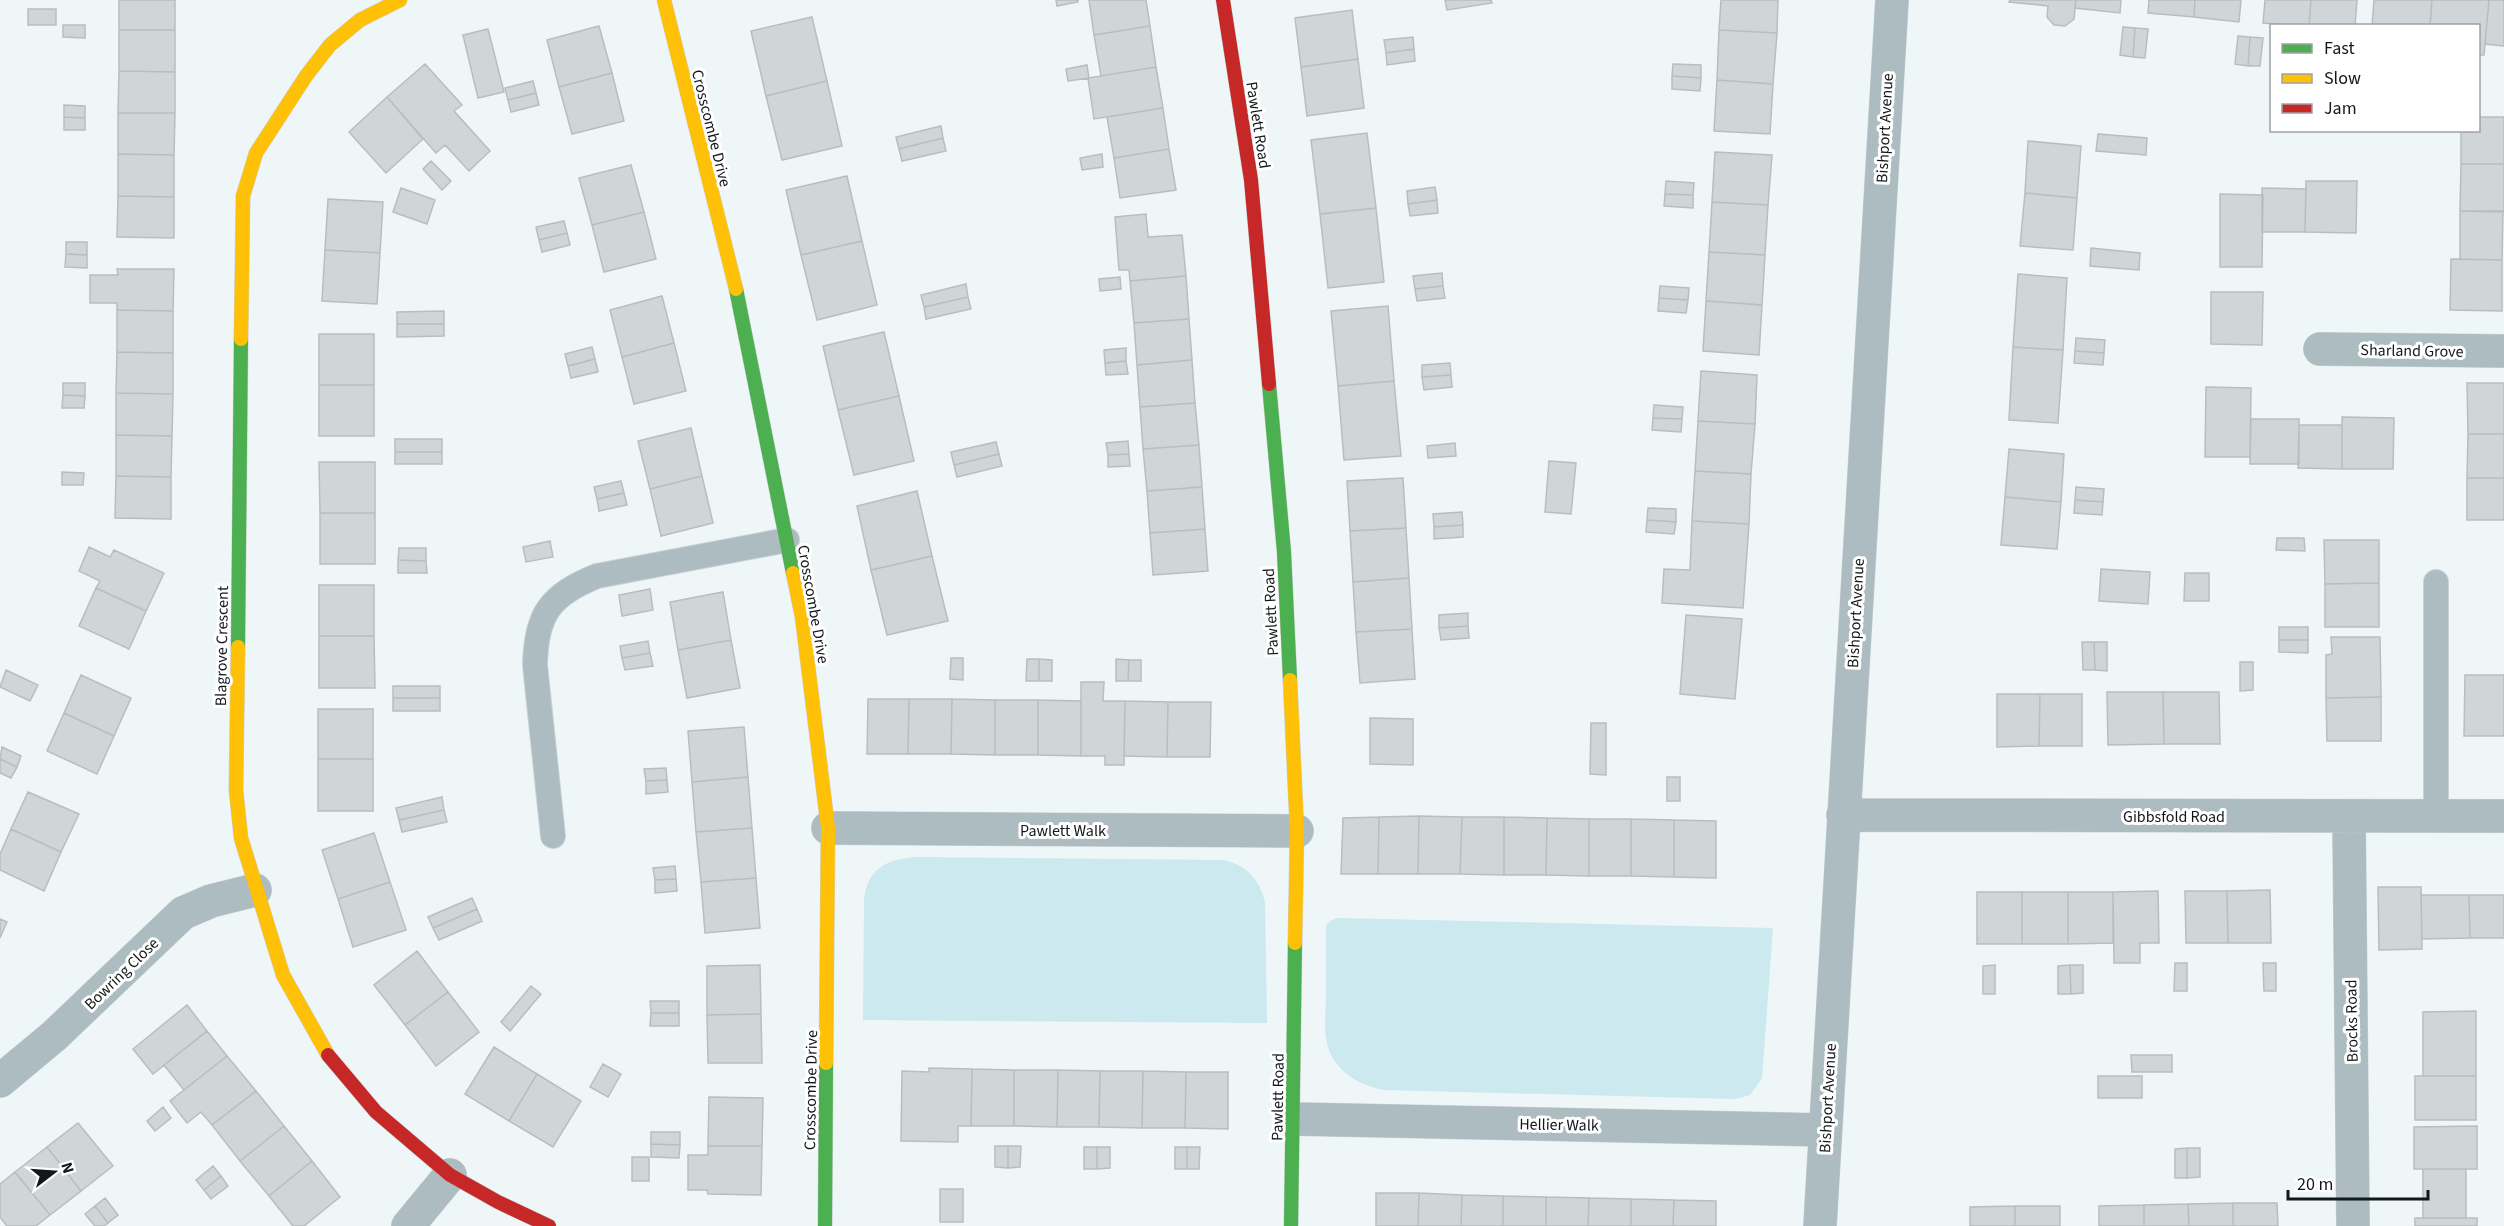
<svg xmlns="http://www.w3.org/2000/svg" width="2504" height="1226" font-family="'Source Sans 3',sans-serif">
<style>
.green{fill:#cbe9ef}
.building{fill:#d0d6d7;stroke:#b8bebf;stroke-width:1.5}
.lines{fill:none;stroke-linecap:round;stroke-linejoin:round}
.lane-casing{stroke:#ccd1d3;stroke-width:26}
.street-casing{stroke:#ccd1d3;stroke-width:34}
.fast-casing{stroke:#ccd1d3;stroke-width:15}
.slow-casing{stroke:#ccd1d3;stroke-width:15}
.jam-casing{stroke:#ccd1d3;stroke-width:15}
.lane{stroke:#acbcc0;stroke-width:24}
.street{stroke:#acbcc0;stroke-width:33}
.fast{stroke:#4caf50;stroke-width:14}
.slow{stroke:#ffc107;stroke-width:14}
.jam{stroke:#c62828;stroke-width:14}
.labels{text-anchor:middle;stroke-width:6;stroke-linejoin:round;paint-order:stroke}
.street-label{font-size:16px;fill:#121718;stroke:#fff}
</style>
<rect width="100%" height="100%" fill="#eef6f8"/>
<path class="green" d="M915,857L1223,860C1247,865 1259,879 1265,902L1267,1023L863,1020L864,901C867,869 885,860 915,857Z
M1337,918L1773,928L1762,1078L1750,1095L1735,1099L1384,1090C1356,1085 1330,1068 1326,1038C1324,1025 1326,1009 1326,996C1326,972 1326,949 1326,926L1330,921Z"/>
<path class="building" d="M119,0H175V30H119Z
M1056,0H1078V2L1057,6Z
M1089,0H1146L1150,26L1094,35Z
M1445,0H1491L1492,3L1447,10Z
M1721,0H1778L1777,33L1719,30Z
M2010,0H2076L2074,19L2065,26L2054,25L2047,17L2048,6L2009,2Z
M2076,0H2121L2120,13L2075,8Z
M2149,0H2195L2194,17L2148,13Z
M2195,0H2241L2239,22L2194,17Z
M2265,0H2311L2309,26L2263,23Z
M2311,0H2357L2355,26H2309Z
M2374,0H2432L2430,26H2372Z
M2432,0H2489L2484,55H2478V26H2430Z
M2489,0H2504V46L2485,44Z
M28,9H56V25H28Z
M1352,10L1358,59L1301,67L1295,18Z
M812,17L827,81L766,96L751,31Z
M63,25H85V38L63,37Z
M599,26L612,73L559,87L547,40Z
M1150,26L1156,67L1101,76L1094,35Z
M2123,27L2135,28L2133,57L2120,55Z
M2135,28L2148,29L2145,58L2133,57Z
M488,29L504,92L478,98L463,35Z
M119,30H175V72L119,71Z
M1719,30L1777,33L1773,84L1717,80Z
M2238,36L2250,37L2248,66L2235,64Z
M1413,37L1414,49L1386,53L1384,40Z
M2250,37L2263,38L2260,66H2248Z
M1414,49L1415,61L1387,65L1386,53Z
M1358,59L1364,108L1307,116L1301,67Z
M425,64L462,105L454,111L490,151L469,171L445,145L436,153L387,97Z
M1673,64L1701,65V78L1672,76Z
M1087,65L1089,78L1068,81L1066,69Z
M1156,67L1163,108L1094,119L1088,78Z
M119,71L175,72V113H118Z
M612,73L624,121L572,134L559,87Z
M1672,76L1701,78L1700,91L1672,89Z
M1717,80L1773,84L1770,134L1714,131Z
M533,81L536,93L508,100L505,88Z
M827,81L842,146L782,160L766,96Z
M536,93L539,105L511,112L508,100Z
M387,97L423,139L386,173L349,132Z
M64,105L85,106V118L64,117Z
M1163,108L1169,149L1114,158L1107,117Z
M118,113H175L174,155L118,154Z
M64,117L85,118V130H64Z
M2478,117H2504V164H2461V130H2478Z
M941,126L943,138L899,149L896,137Z
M1367,133L1376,208L1320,214L1311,140Z
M2098,134L2147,138L2146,155L2096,151Z
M943,138L946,151L902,161L899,149Z
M2028,141L2081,146L2077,198L2025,193Z
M1169,149L1176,190L1120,198L1114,158Z
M1715,152L1772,155L1768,205L1712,202Z
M118,154L174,155V197L118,196Z
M1102,154L1103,167L1082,170L1080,158Z
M431,161L451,181L442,190L423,169Z
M2461,164H2504V212L2460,211Z
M631,165L644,212L592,225L579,178Z
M847,176L862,241L801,255L786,190Z
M1666,181L1694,183L1693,195L1665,194Z
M2306,181H2357L2356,233L2305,232Z
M1435,187L1437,200L1408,204L1407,191Z
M401,188L435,200L427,224L393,212Z
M2262,188L2306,189L2305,232H2262Z
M2025,193L2077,198L2073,250L2020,246Z
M1665,194L1693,195V208L1664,206Z
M2220,194L2263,195L2262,267H2220Z
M118,196L174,197V238L117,237Z
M328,199L383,202L380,253L325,250Z
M1437,200L1438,213L1410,216L1408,204Z
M1712,202L1768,205L1765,255L1709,252Z
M1376,208L1384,282L1328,288L1320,214Z
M2460,211H2503L2502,260L2460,259Z
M644,212L656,259L604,272L592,225Z
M1146,214L1148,237L1182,235L1186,276L1130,281L1129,270H1119L1115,217Z
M564,221L567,233L539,240L536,227Z
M567,233L570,245L542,252L539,240Z
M862,241L877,305L817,320L801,255Z
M66,242H87V255L66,254Z
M2091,248L2140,253L2139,270L2090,266Z
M325,250L380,253L377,304L322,301Z
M1709,252L1765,255L1762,305L1706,301Z
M66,254L87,255V268L65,267Z
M2451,259L2502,260V311L2450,310Z
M117,269H174L173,311L117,310V303H90V275H118Z
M1442,273L1443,286L1415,289L1413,276Z
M2018,274L2067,278L2063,350L2013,347Z
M1186,276L1189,319L1134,323L1130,281Z
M1120,277L1121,289L1100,291L1099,279Z
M966,284L968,297L924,307L921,295Z
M1443,286L1445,298L1417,301L1415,289Z
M1660,286L1689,288L1688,300L1659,298Z
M2211,292H2263L2262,345L2211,344Z
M662,296L674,343L622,357L610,310Z
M968,297L971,309L926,319L924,307Z
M1659,298L1688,300L1686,313L1658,311Z
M1706,301L1762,305L1759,355L1703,351Z
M1388,306L1394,381L1338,386L1331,311Z
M117,310L173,311V353L117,352Z
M444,311V324H397V312Z
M1189,319L1192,360L1137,365L1134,323Z
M397,324H444V336L397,337Z
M884,332L899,396L838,410L823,346Z
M319,334H374V385H319Z
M2076,338L2105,340L2104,353L2075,351Z
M674,343L686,391L634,404L622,357Z
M592,347L595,359L568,366L565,354Z
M2013,347L2063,350L2058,423L2009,420Z
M1126,348V361L1105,363L1104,350Z
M2075,351L2104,353L2103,365L2074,363Z
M117,352L173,353V394L116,393Z
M595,359L598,372L571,378L568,366Z
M1192,360L1195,403L1140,407L1137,365Z
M1126,361L1128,374L1106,375L1105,363Z
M1450,363L1451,375L1422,377V365Z
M1701,371L1757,375L1755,424L1698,421Z
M1451,375L1452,387L1424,390L1422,377Z
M1394,381L1401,456L1344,460L1338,386Z
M63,383H85V396L63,395Z
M2467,383H2504V434H2468Z
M319,385H374V436H319Z
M2206,387L2251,388L2250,457H2205Z
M116,393L173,394L172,436L116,435Z
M63,395L85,396L84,408H62Z
M899,396L914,461L854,475L838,410Z
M1195,403L1199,445L1143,449L1140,407Z
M1654,405L1683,407L1682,419L1653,418Z
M2342,417L2394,418L2393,469H2342Z
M1653,418L1682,419L1681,432L1652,430Z
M2251,419H2299V464H2250Z
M1698,421L1755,424L1751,474L1695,471Z
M2299,425H2342V469L2298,468Z
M691,428L702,476L650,489L638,441Z
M2468,434H2504V478H2467Z
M116,435L172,436L171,477L116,476Z
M395,439H442V452H395Z
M1128,441L1129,454L1108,455L1106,443Z
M996,442L999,454L954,465L951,452Z
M1455,443L1456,456L1428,458L1427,446Z
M1199,445L1202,487L1147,491L1143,449Z
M2009,449L2064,454L2061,502L2005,497Z
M395,452H442V464H395Z
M999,454L1002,466L957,477L954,465Z
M1129,454L1130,466L1108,467V455Z
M1549,461L1576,463L1571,514L1545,512Z
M319,462H375V513H320Z
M1695,471L1751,474L1749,524L1692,521Z
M62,472L84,473L83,485H62Z
M116,476L171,477V519L115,518Z
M702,476L713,523L661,536L650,489Z
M1403,478L1406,528L1350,531L1347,481Z
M2467,478H2504V520H2467Z
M621,481L624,493L597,499L594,487Z
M1202,487L1205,529L1150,533L1147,491Z
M2076,487L2104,489L2103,502L2075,500Z
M917,491L932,556L871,570L857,506Z
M624,493L627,505L599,511L597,499Z
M2005,497L2061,502L2057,549L2001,545Z
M2075,500L2103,502L2102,515L2074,513Z
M1648,508L1676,509V522L1647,520Z
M1462,512L1463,525L1434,527L1433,514Z
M320,513H375V564H320Z
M1647,520L1676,522L1674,534L1646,532Z
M1692,521L1749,524L1743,608L1662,603L1664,569L1690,570Z
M1463,525V537L1434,539V527Z
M1406,528L1409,578L1353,582L1350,531Z
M1205,529L1208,571L1153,575L1150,533Z
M2277,538H2304L2305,551L2276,550Z
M2324,540H2379V583L2325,584Z
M550,541L553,557L526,562L523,547Z
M89,547L110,557L114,550L164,573L146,611L96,588L100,581L79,571Z
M399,548H426V561L398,560Z
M932,556L948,621L887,635L871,570Z
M398,560L426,561L427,573H398Z
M2101,569L2150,572L2148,604L2099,601Z
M2185,573H2209V601H2184Z
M1409,578L1412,629L1356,632L1353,582Z
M2379,583V627H2325V584Z
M319,585H374V636H319Z
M96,588L146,611L129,649L79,626Z
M650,589L653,610L622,616L619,595Z
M723,592L731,640L678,650L670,602Z
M1468,613V626L1439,628V615Z
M1686,615L1742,619L1735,699L1680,694Z
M1468,626L1469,638L1441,640L1439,628Z
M2279,627H2308V640H2279Z
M1412,629L1415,679L1360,683L1356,632Z
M319,636H374L375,688H319Z
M2331,637H2380L2381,697L2326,698V655L2332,654Z
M731,640L740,688L687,698L678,650Z
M2279,640H2308V653L2279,652Z
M648,641L650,653L622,658L620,646Z
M2082,642H2094L2095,670H2083Z
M2094,642H2107V671L2095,670Z
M650,653L653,666L625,670L622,658Z
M951,658H963V680L950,679Z
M1027,659H1039V681H1026Z
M1039,659L1052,660V681H1039Z
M1116,659L1129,660L1128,681H1116Z
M1129,660H1141V681H1128Z
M2240,662H2253V690L2240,691Z
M6,670L38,685L30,701L0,687Z
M81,675L131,698L114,736L64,713Z
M2465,675H2504V736H2464Z
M1081,682H1104L1103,701H1125L1124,765H1105V756H1081Z
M393,686H440V698H393Z
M2107,692H2163L2164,744L2108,745Z
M2163,692H2219L2220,744H2164Z
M1997,694H2040L2039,746L1997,747Z
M2040,694H2082V746H2039Z
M2381,697V741H2327L2326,698Z
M393,698H440V711H393Z
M868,699H909L908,754H867Z
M909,699H952L951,754H908Z
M952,699L995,700V755L951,754Z
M995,700H1038V755H995Z
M1038,700L1081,701V756L1038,755Z
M1125,701L1168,702L1167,757L1124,756Z
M1168,702H1211L1210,757H1167Z
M318,709H373V759H318Z
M64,713L114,736L97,774L47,751Z
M1370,718L1413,719V765L1370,764Z
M1591,723H1606V775L1590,774Z
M744,727L748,777L692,782L688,731Z
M2,747L21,756L17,767L0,759Z
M0,759L17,767L11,778L0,773Z
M318,759H373V811H318Z
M666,768L667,780L646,781L644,769Z
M748,777L752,828L696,832L692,782Z
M1667,777H1680V801H1667Z
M667,780L668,792L646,794V781Z
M28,792L79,814L61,852L11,829Z
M442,797L444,810L399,820L396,808Z
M444,810L447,822L402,832L399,820Z
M1419,816L1418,874H1378L1379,817Z
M1419,816L1462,817L1460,874H1418Z
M1379,817L1378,874H1341L1343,818Z
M1462,817H1504V875L1460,874Z
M1504,817L1547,818L1546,875H1504Z
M1547,818L1589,819V876L1546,875Z
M1589,819H1631V876H1589Z
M1631,819L1674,820V877L1631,876Z
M1674,820L1716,821V878L1674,877Z
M752,828L756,878L701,882L696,832Z
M11,829L61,852L44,891L0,870V854Z
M374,833L390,882L338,899L322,850Z
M675,866L676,879L655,880L653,868Z
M756,878L760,928L705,933L701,882Z
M676,879L677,891L655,893V880Z
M390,882L406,930L353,947L338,899Z
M2378,887H2421L2422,949L2379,950Z
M2270,890L2271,943H2228L2227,891Z
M2158,891L2159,943H2140V963H2114L2113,892Z
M2185,891H2227L2228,943H2186Z
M1977,892H2022V944H1977Z
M2022,892H2068V944H2022Z
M2068,892H2113V943L2068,944Z
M2421,895H2469L2470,938L2422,939Z
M2469,895H2504V938H2470Z
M472,898L477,909L433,928L428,917Z
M477,909L482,921L439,940L433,928Z
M0,919L7,922L0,938Z
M417,951L448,992L405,1025L374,985Z
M2175,963H2187V991H2174Z
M2263,963H2276V991H2264Z
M760,965L761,1014L707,1015V966Z
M1995,965V994H1983V966Z
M2070,965H2083V993L2071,994Z
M2070,965L2071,994H2058V966Z
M531,986L541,994L510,1031L501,1022Z
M448,992L479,1032L436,1066L405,1025Z
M650,1001H679V1013H651Z
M187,1005L207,1031L153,1074L133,1049Z
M2476,1011V1076H2423V1012Z
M651,1013H679V1026H650Z
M761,1014L762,1063H708L707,1015Z
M207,1031L227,1056L184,1090L164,1065Z
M494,1047L537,1074L509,1121L465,1094Z
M2131,1055H2172V1072H2132Z
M227,1056L256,1091L212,1125L201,1112L187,1123L170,1101Z
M603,1064L621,1074L608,1097L590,1087Z
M929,1068L972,1069L971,1126H958V1142L901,1141L902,1071L929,1072Z
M972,1069L1014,1070V1126H971Z
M1014,1070H1058L1057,1127L1014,1126Z
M1058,1070L1100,1071L1099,1127H1057Z
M1100,1071H1143L1142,1128L1099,1127Z
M1143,1071L1186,1072L1185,1128H1142Z
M1186,1072H1228V1129L1185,1128Z
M537,1074L581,1101L553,1147L509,1121Z
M2098,1076H2142V1098H2098Z
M2415,1076H2476V1120H2415Z
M256,1091L284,1126L240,1161L212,1125Z
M709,1097L763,1098L762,1146H708Z
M163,1107L171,1118L155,1131L147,1121Z
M78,1123L113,1166L81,1191L47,1147Z
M284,1126L312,1161L269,1196L240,1161Z
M2477,1126V1169H2414V1127Z
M651,1132H680V1145L651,1144Z
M651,1144L680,1145L679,1158L651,1157Z
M708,1146H762L761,1195L708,1194L707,1190H688V1155H708Z
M995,1146H1008V1168L995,1167Z
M1008,1146H1021L1020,1167L1008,1168Z
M47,1147L81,1191L50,1215L15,1172Z
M1084,1147H1097V1169H1084Z
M1097,1147H1110V1168L1097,1169Z
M1175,1147H1187V1169H1175Z
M1187,1147H1200L1199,1169H1187Z
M2187,1148V1178H2175V1149Z
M2187,1148H2200V1177L2187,1178Z
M632,1157H649V1181H632Z
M312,1161L340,1197L304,1226H293L269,1196Z
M213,1166L221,1176L204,1190L196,1180Z
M2423,1169H2466V1218H2423Z
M15,1172L50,1215L36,1226H7L0,1217V1184Z
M221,1176L228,1186L211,1199L204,1190Z
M940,1189H963V1222H940Z
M1376,1193H1419L1418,1226H1376Z
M1419,1193L1462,1195L1461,1226H1418Z
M1462,1195L1503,1196V1226H1461Z
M1503,1196L1546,1197V1226H1503Z
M1546,1197L1589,1198L1588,1226H1546Z
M105,1198L118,1215L108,1223L95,1206Z
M1589,1198L1631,1199V1226H1588Z
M1631,1199L1674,1200L1673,1226H1631Z
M1674,1200L1716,1201V1226H1673Z
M2233,1203H2277L2278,1226H2233Z
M2233,1203V1226H2189L2188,1204Z
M2188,1204L2189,1226H2144V1205Z
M2144,1205V1226H2099V1206Z
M95,1206L108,1223L104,1226H95L85,1214Z
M2015,1206H2060V1226H2015Z
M2015,1206V1226H1970V1207Z
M2415,1218H2477V1226H2415Z"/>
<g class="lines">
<g class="lane-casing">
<path id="lane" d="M2436,816V582
M553,836L535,665C536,614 550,595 597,576L787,540"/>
</g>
<g class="street-casing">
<path id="street" d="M2320,349L2504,351
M1843,815L2504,816
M2349,816L2353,1226
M828,828L1297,831
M0,1081L54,1036L183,913L211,901L255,890
M1293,1119L1825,1130
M408,1226L450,1175
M1820,1226L1892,0"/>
</g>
<g class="fast-casing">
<path id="fast" d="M736,289L793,573
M1269,384L1284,552L1290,680
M238,647L241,339
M825,1226L826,1063
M1291,1226L1295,943"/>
</g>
<g class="slow-casing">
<path id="slow" d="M664,0L736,289
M241,339L243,196L256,153L306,76L330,45L360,20L400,0
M793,573L802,617L828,828L826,1063
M238,647L236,790L241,838L283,975L328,1055
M1290,680L1297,831L1295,943"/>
</g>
<g class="jam-casing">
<path id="jam" d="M1223,0L1251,180L1269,384
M328,1055L376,1112L450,1175L498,1202L549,1226"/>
</g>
<use href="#lane" class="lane"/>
<use href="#street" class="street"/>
<use href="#fast" class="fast"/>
<use href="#slow" class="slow"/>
<use href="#jam" class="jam"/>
</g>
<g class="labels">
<g class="street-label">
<text transform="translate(1259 125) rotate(81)" y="6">Pawlett Road</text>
<text transform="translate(712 128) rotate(76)" y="6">Crosscombe Drive</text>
<text transform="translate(1884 128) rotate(-87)" y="6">Bishport Avenue</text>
<text transform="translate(2412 350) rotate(1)" y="6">Sharland Grove</text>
<text transform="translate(814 604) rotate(80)" y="6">Crosscombe Drive</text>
<text transform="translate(1270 612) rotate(-93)" y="6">Pawlett Road</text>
<text transform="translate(1855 613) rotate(-87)" y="6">Bishport Avenue</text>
<text transform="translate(221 646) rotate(-89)" y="6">Blagrove Crescent</text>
<text x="2174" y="822">Gibbsfold Road</text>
<text x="1063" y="836">Pawlett Walk</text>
<text transform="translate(121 973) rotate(-44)" y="6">Bowring Close</text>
<text transform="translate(2351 1021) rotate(-91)" y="6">Brocks Road</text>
<text transform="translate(810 1090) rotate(-89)" y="6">Crosscombe Drive</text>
<text transform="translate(1277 1097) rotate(-89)" y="6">Pawlett Road</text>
<text transform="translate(1827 1098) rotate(-87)" y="6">Bishport Avenue</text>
<text transform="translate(1559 1124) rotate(1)" y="6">Hellier Walk</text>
</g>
</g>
<rect x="2270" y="24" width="210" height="108" fill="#ffffff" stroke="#a0a2a3" stroke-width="1.5"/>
<rect x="2282" y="44" width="30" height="9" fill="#4caf50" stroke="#a0a2a3" stroke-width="1.5"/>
<text x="2324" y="54" font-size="18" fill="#121718">Fast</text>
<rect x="2282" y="74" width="30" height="9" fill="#ffc107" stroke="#a0a2a3" stroke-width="1.5"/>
<text x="2324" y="84" font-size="18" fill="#121718">Slow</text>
<rect x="2282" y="104" width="30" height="9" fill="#c62828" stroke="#a0a2a3" stroke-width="1.5"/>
<text x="2324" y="114" font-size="18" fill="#121718">Jam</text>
<g transform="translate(54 1172) rotate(73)" stroke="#ffffff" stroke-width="4.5" paint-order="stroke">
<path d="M0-4.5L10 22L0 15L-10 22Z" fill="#121718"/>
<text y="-9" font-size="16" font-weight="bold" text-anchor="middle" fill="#121718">N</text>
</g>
<path d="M2288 1190v9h140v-9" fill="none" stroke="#121718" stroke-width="3"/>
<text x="2297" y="1190" font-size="18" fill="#121718" stroke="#ffffff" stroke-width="4.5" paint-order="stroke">20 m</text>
</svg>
